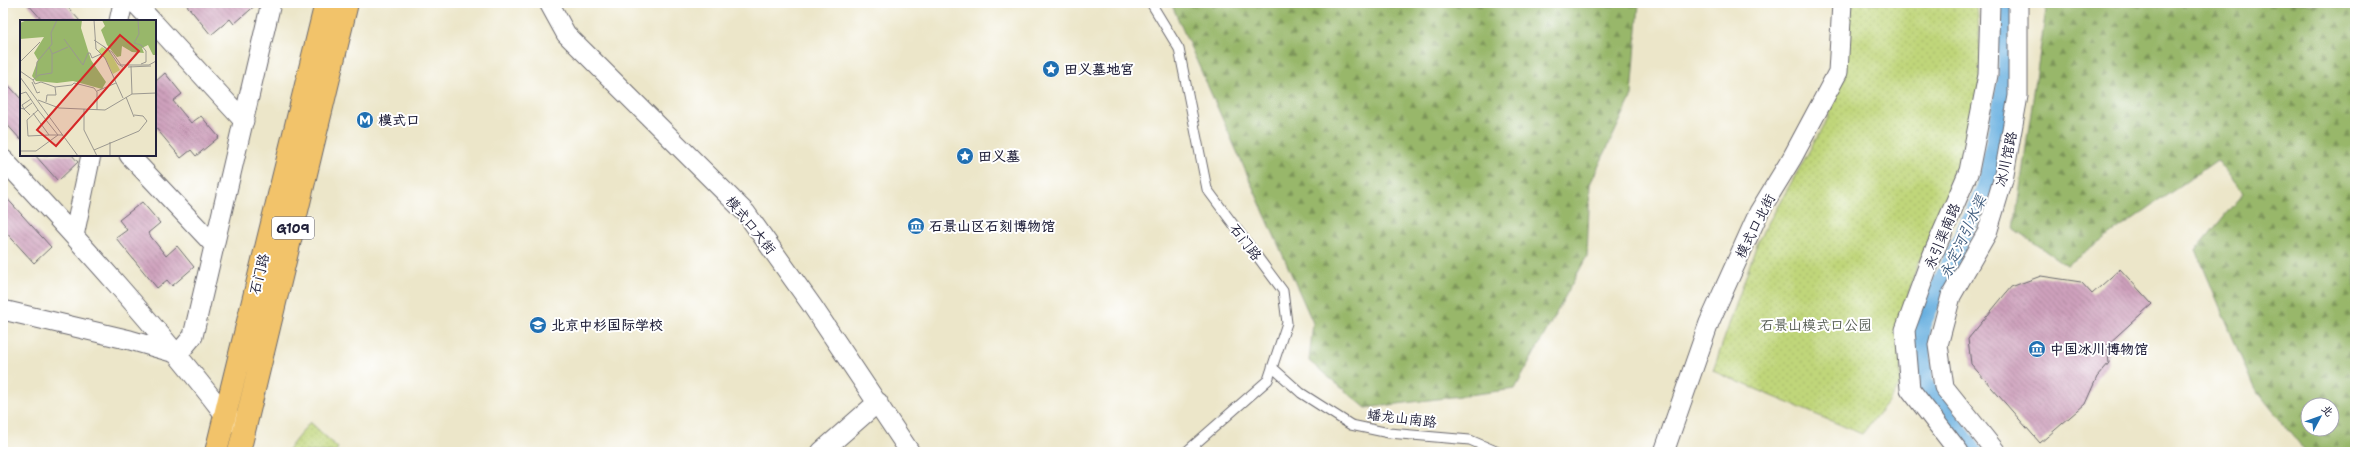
<svg xmlns="http://www.w3.org/2000/svg" width="2358" height="455" font-family="'Shantell Sans','LXGW WenKai TC',sans-serif">
<style>
.grass{fill:url(#grass-dots);stroke:#717c5a}
.forest{fill:url(#forest-firs);stroke:#5d6c52;fill-rule:evenodd}
.lines{fill:none;stroke-linecap:round;stroke-linejoin:round}
.canal{stroke:#69b0e0;stroke-width:18}
.building{fill:url(#building-back-hatch)}
.lane-casing{stroke:#69676d;stroke-width:11}
.street-casing{stroke:#69676d;stroke-width:21}
.highway-casing{stroke:#69676d;stroke-width:24}
.lane{stroke:#fff;stroke-width:9}
.street{stroke:#fff;stroke-width:19}
.highway{stroke:#f2c36a;stroke-width:22}
.labels{text-anchor:middle;stroke-width:4;stroke-linejoin:round;paint-order:stroke}
.shield{fill:#fff;stroke:#646476;stroke-width:1}
.shield-label{font-size:13px;font-weight:bold;fill:#22223b}
.poi-label{font-size:14px;font-weight:bold;fill:#22223b;stroke:#fff;text-anchor:start}
.street-label{font-size:14px;fill:#22223b;stroke:#fff}
.park-label{font-size:14px;fill:#51584e;stroke:#fff}
.water-label{font-size:15px;font-style:italic;fill:#3e5b7d;stroke:#fff}
.inset-road{fill:none;stroke:#9b9890;stroke-width:1}
.view{fill:#d62828;fill-opacity:0.15;stroke:#d62828;stroke-width:2}
.inset-edge{fill:none;stroke:#22223b;stroke-width:2}
</style>
<defs>
<pattern id="grass-dots" width="8" height="8" patternUnits="userSpaceOnUse"><rect width="8" height="8" fill="#c0d67a"/><path d="M2 2h.1M6 6h.1" fill="none" stroke="#a5b76a" stroke-width="1.8" stroke-linecap="round"/></pattern>
<pattern id="forest-firs" width="22" height="20" patternUnits="userSpaceOnUse"><rect width="22" height="20" fill="#98b76a"/><path d="M5 1l3.5 6h-7zM16 11l3.5 6h-7z" fill="#7c9458"/></pattern>
<pattern id="building-back-hatch" width="6" height="6" patternUnits="userSpaceOnUse"><rect width="6" height="6" fill="#cea0bc"/><path d="M-1 5l2 2M0 0l6 6M5-1l2 2" fill="none" stroke="#a7829a"/></pattern>
</defs>
<rect width="100%" height="100%" fill="#fff"/>
<filter id="ink" filterUnits="userSpaceOnUse"><feTurbulence type="fractalNoise" baseFrequency=".025" numOctaves="2"/><feDisplacementMap in="SourceGraphic" scale="8" xChannelSelector="R" yChannelSelector="G"/><feConvolveMatrix kernelMatrix="1 2 1 2 8 2 1 2 1" color-interpolation-filters="sRGB"/></filter>
<filter id="wash" filterUnits="userSpaceOnUse"><feTurbulence type="fractalNoise" baseFrequency=".012" numOctaves="4" result="noise"/><feDisplacementMap in="SourceGraphic" scale="16" xChannelSelector="R" yChannelSelector="G"/><feGaussianBlur stdDeviation="0.9" result="paint"/><feColorMatrix in="noise" values="0 0 0 0 0 0 0 0 0 0 0 0 0 0 0 0 0 1.4 0 .05"/><feComposite in="paint" operator="in"/></filter>
<g filter="url(#wash)">
<rect width="100%" height="100%" fill="#ece6c9"/>
<path class="grass" d="M1848,3H1977L1982,73L1962,173L1918,263L1899,324L1901,385L1862,434L1713,371L1758,241L1828,118L1844,71Z
M310,422L338,448L335,452H286Z"/>
<path class="forest" d="M1171,3H1639L1632,96L1590,184L1587,256L1515,389L1366,408L1309,361L1313,323Z
M2047,3H2355V452H2306L2253,386L2196,250L2243,193L2217,160L2067,265L2014,229ZM2308,405H2332V429H2308Z"/>
<g class="lines">
<path class="canal" d="M1974,452L1924,382L1921,326L1986,186L2007,75L2006,3"/>
</g>
<g id="blocks">
<path class="building" d="M27,3H64L80,21H43Z
M185,3H258L234,24L230,19L211,35Z
M165,73L182,94L173,101L191,123L201,116L219,137L196,156L191,150L181,158L155,127V82Z
M3,79L21,99V140L3,120Z
M35,155H72L78,162L58,181Z
M3,194L51,247L34,263L3,229Z
M142,202L160,223L148,233L166,256L177,246L194,267L172,286L167,280L157,288L116,238L127,230L119,220Z
M2120,269L2152,304L2107,345L2109,363L2097,377L2085,404L2040,443L1971,364L1968,339L2011,287L2041,276L2081,282L2092,294Z"/>
</g>
</g>
<g filter="url(#ink)">
<use href="#blocks" fill-opacity="0" stroke="#69676d" stroke-width="1"/>
<g class="lines">
<g class="lane-casing">
<path id="lane" d="M1151,3L1179,49L1207,189L1283,291L1287,323L1268,380L1186,452
M1272,367L1301,393L1351,425L1389,433L1470,440L1498,452"/>
</g>
<g class="street-casing">
<path id="street" d="M135,3L152,21
M549,3L566,34L746,213L813,307L910,452
M119,21L123,3
M155,24L244,121
M129,155L214,245
M3,159C80,242 156,325 225,415L235,422
M74,236L91,155
M3,310L130,340L178,354L193,336L271,3
M821,452L878,402
M1664,452L1709,323L1759,212L1792,158L1838,72L1842,3
M1959,452L1910,389L1905,330L1930,261L1969,171L1988,75L1990,3
M1996,452L1944,387L1938,345L1951,296L1987,233L2003,180L2018,96V3"/>
</g>
<g class="highway-casing">
<path id="highway" d="M216,452L326,3
M239,452L347,3"/>
</g>
<use href="#lane" class="lane"/>
<use href="#street" class="street"/>
<use href="#highway" class="highway"/>
</g>
</g>
<defs>
<g id="sight-disc" transform="scale(0.9)"><circle r="9.5" fill="#1f6fb2" stroke="#fff"/><path d="M0-6L1.8-2.2L6-1.7L2.9 1.2L3.7 5.4L0 3.3L-3.7 5.4L-2.9 1.2L-6-1.7L-1.8-2.2Z" fill="#fff"/></g>
<g id="metro-disc" transform="scale(0.9)"><circle r="9.5" fill="#1f6fb2" stroke="#fff"/><path d="M-5.5 5V-5H-3L0 0L3-5H5.5V5H3V-.5L0 4L-3-.5V5Z" fill="#fff"/></g>
<g id="museum-disc" transform="scale(0.9)"><circle r="9.5" fill="#1f6fb2" stroke="#fff"/><path d="M0-6L6-3V-2H-6V-3ZM-5-1h2V3h-2ZM-1-1h2V3h-2ZM3-1h2V3H3ZM-6 4H6V6H-6Z" fill="#fff"/></g>
<g id="school-disc" transform="scale(0.9)"><circle r="9.5" fill="#1f6fb2" stroke="#fff"/><path d="M0-5L7-2L0 1L-7-2ZM-4 1L0 2.5L4 1V4Q0 6-4 4Z" fill="#fff"/></g>
</defs>
<g fill-rule="evenodd">
<use href="#sight-disc" x="1051" y="69"/>
<use href="#metro-disc" x="365" y="120"/>
<use href="#sight-disc" x="965" y="156"/>
<use href="#museum-disc" x="916" y="226"/>
<use href="#school-disc" x="538" y="325"/>
<use href="#museum-disc" x="2037" y="349"/>
</g>
<g class="labels">
<rect class="shield" x="272" y="217" width="42" height="22" rx="3"/>
<g class="shield-label">
<text x="293" y="233">G109</text>
</g>
<g class="poi-label">
<text x="1064" y="74">田义墓地宫</text>
<text x="378" y="125">模式口</text>
<text x="978" y="161">田义墓</text>
<text x="929" y="231">石景山区石刻博物馆</text>
<text x="551" y="330">北京中杉国际学校</text>
<text x="2050" y="354">中国冰川博物馆</text>
</g>
<g class="street-label">
<text transform="translate(2006 159) rotate(-78)" y="5">冰川馆路</text>
<text transform="translate(751 225) rotate(51)" y="5">模式口大街</text>
<text transform="translate(1755 226) rotate(-63)" y="5">模式口北街</text>
<text transform="translate(1942 236) rotate(-67)" y="5">永引渠南路</text>
<text transform="translate(1246 242) rotate(53)" y="5">石门路</text>
<text transform="translate(259 274) rotate(-76)" y="5">石门路</text>
<text transform="translate(1402 418) rotate(7)" y="5">蟠龙山南路</text>
</g>
<g class="park-label">
<text x="1816" y="330">石景山模式口公园</text>
</g>
<g class="water-label">
<text transform="translate(1963 237) rotate(-65)" y="5">永定河引水渠</text>
</g>
</g>
<g transform="translate(20 20)">
<rect width="136" height="136" fill="#ece6c9"/>
<path d="M82,27L90,32L100,50L93,54L86,40L78,31Z" fill="#c0d67a"/>
<path d="M7,0H62L61,8L71,40L86,62L82,69L53,61L37,63L16,61L12,56L18,40L14,33L24,17L0,19V3ZM82,0H136V35H133L128,25L122,28L124,33L112,32L102,26L101,36L97,37L87,25L81,10L85,6Z" fill="#98b76a"/>
<path class="inset-road" d="M74,0L76,29L85,38L103,78M118,0L119,14L114,23L121,25L126,31V42L121,44M44,19L63,45L68,33H70L72,38L81,34M74,20L92,32L101,45H129L136,41M83,26L90,32L98,44L103,47M32,34L48,27M0,42L20,22M111,46L112,74M108,47L131,46M0,51L13,60L19,55L32,53V33L29,27M16,56L17,42L32,24L31,13L37,0M0,57L58,136M13,60L15,64L21,62L35,67L36,75H27L26,82M12,62L17,73L20,72M35,67L52,65L54,63L74,68L77,72V90M77,71L96,63M0,74L6,72L18,90M106,77L114,97M18,80L39,88L85,90L112,74L136,73M0,88L4,89L2,85L11,79M64,89V110L77,136M13,93L29,115M10,95L4,89L12,83M90,122V136M74,130L119,111L127,101L123,96L114,95M0,131H16L38,115L18,90L7,100L8,116L29,115H43"/>
<path class="view" d="M100,15L119,31L36,126L17,110Z"/>
<rect width="136" height="136" class="inset-edge"/>
</g>
<rect width="2358" height="455" fill="none" stroke="#fff" stroke-width="16"/>
<g transform="translate(2320 417) rotate(49)"><circle r="19" fill="#ffffff" stroke="#a7a7b1"/>
<path d="M0-3L7 15L0 10L-7 15Z" fill="#1f6fb2"/>
<text y="-6" font-size="11" font-weight="bold" text-anchor="middle" fill="#22223b">北</text>
</g>
</svg>
